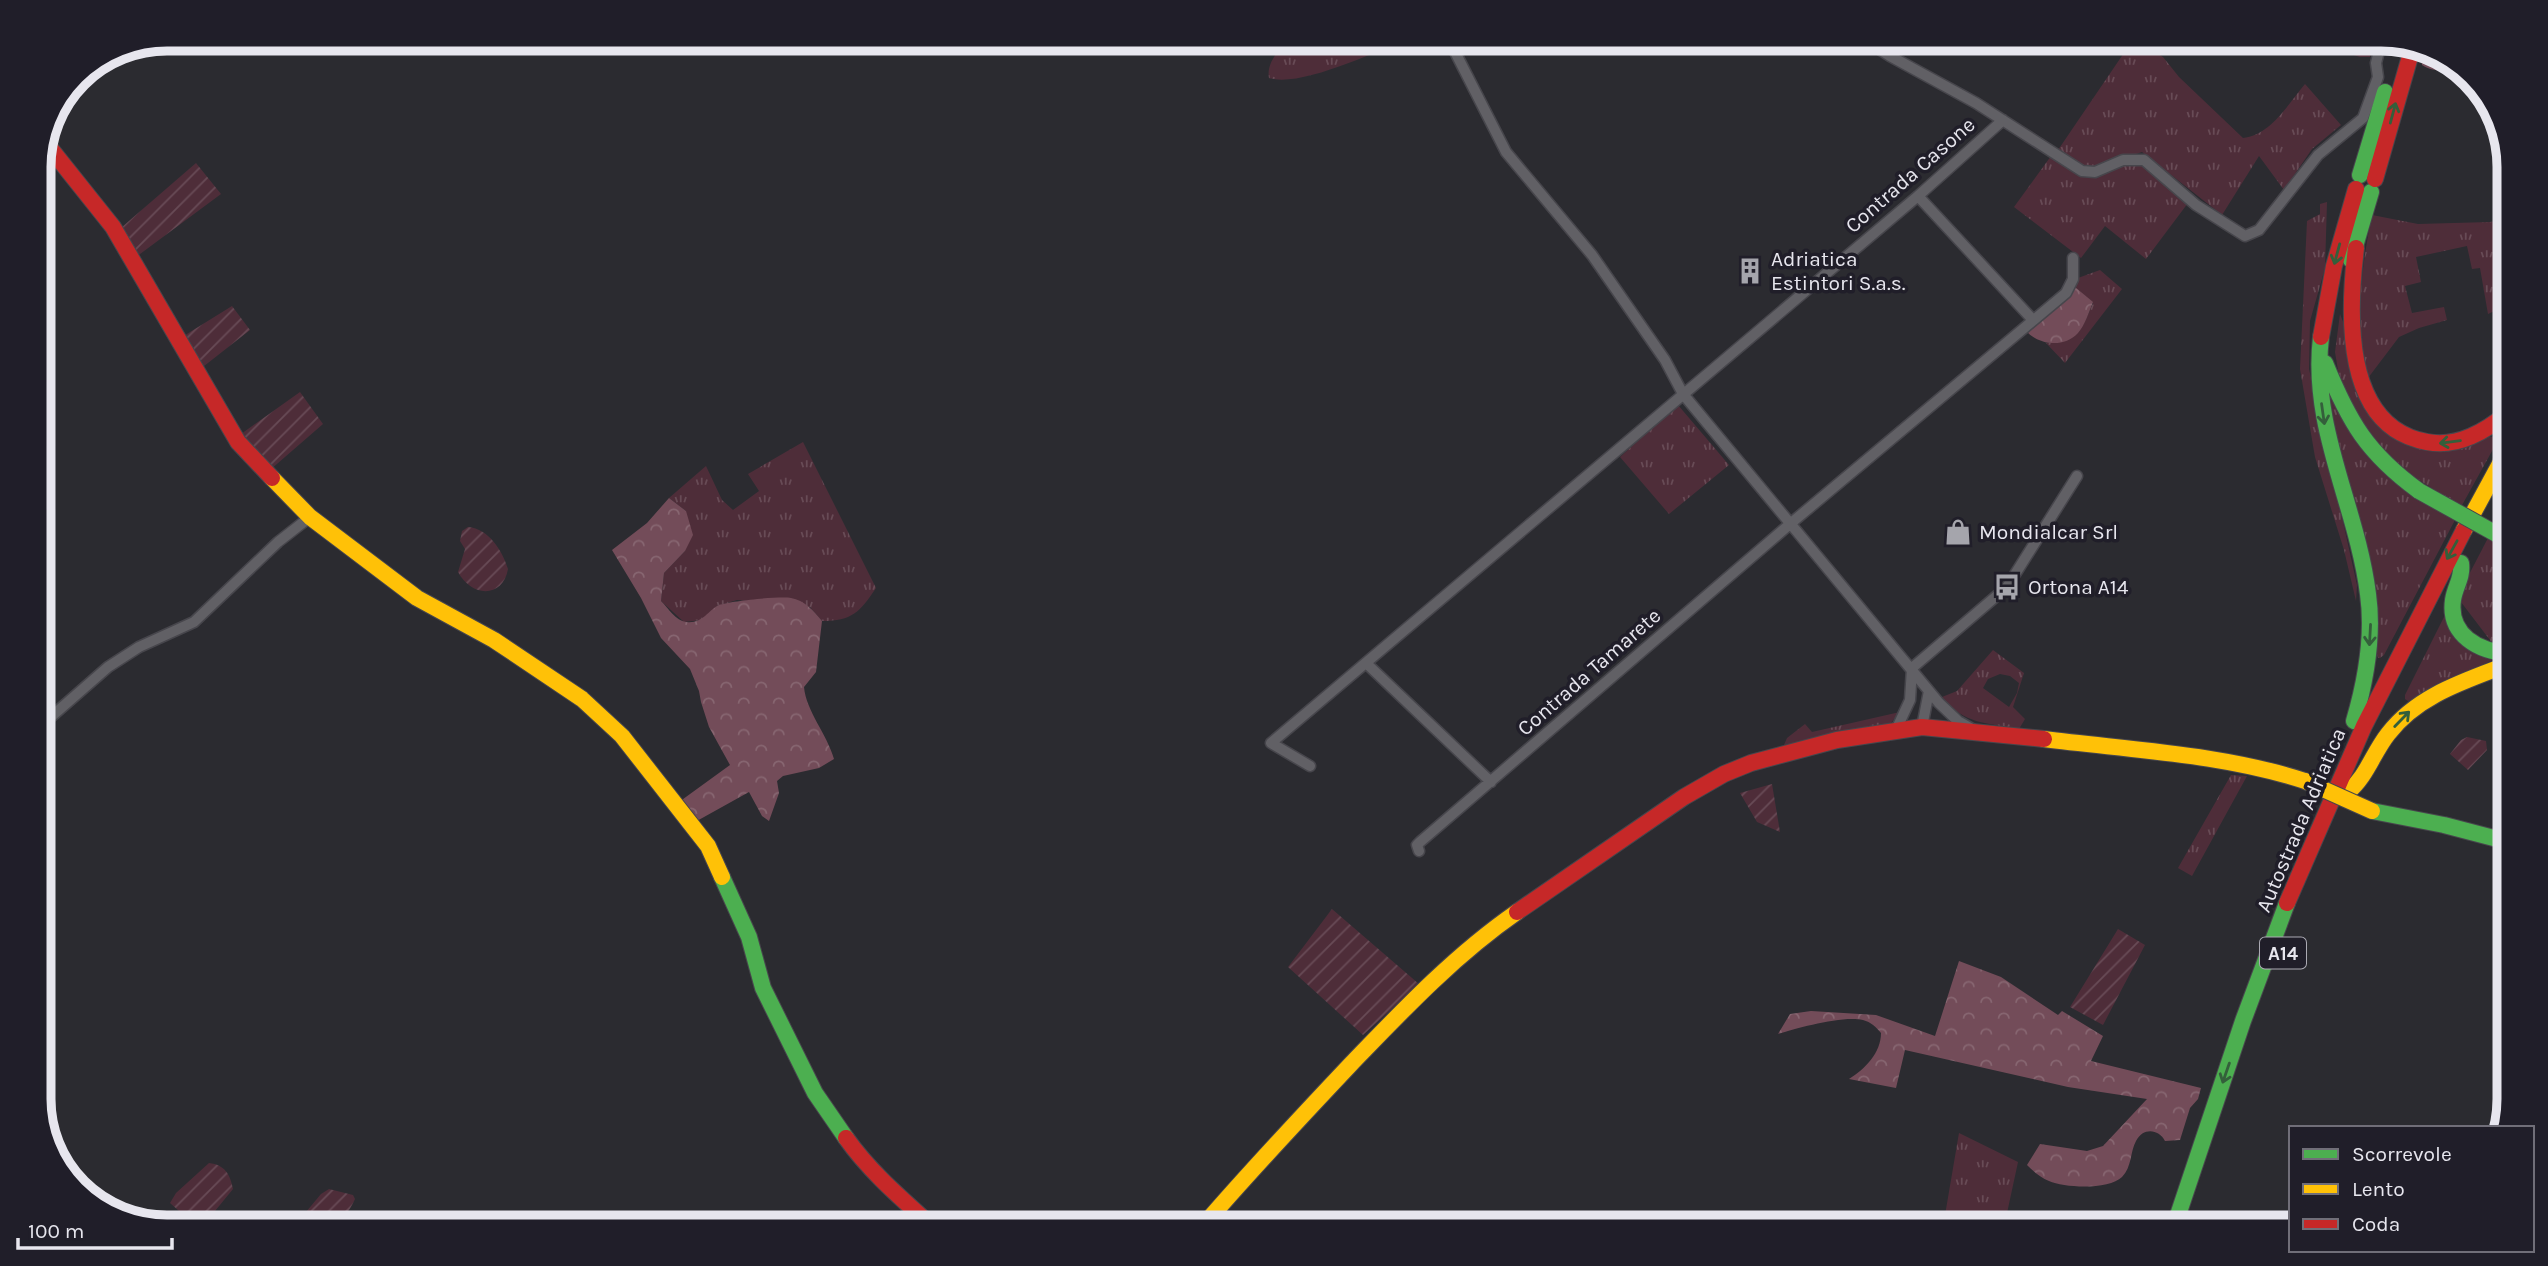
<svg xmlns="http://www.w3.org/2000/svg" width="2548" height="1266" font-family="Karla,sans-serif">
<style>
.grass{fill:url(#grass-tufts);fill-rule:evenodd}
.forest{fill:url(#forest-crowns)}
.garden{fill:url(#garden-furrows)}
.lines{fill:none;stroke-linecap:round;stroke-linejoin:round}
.street-casing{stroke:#47464c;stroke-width:13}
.fast-casing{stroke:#47464c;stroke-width:18}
.slow-casing{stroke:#47464c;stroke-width:18}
.jam-casing{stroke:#47464c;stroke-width:18}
.street{stroke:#616065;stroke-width:10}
.fast{stroke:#4caf50;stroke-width:16}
.slow{stroke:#ffc107;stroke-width:16}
.jam{stroke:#c62828;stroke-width:16}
.fast-bridge-casing{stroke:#47464c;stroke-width:18;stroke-linecap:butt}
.slow-bridge-casing{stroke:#47464c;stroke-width:18;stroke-linecap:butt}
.fast-bridge{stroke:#4caf50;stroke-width:16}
.slow-bridge{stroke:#ffc107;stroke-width:16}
.oneway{stroke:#345f3b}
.labels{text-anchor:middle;stroke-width:7;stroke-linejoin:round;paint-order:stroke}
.shield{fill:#201e29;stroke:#abaab3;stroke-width:2}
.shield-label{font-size:19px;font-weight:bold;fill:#e7e6ee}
.street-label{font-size:21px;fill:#e7e6ee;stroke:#201e29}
.poi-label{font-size:21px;fill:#e7e6ee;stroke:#201e29;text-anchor:start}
.rim{fill:none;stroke:#e7e6ee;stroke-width:9}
</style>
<defs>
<pattern id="grass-tufts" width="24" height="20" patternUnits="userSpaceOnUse" patternTransform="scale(1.75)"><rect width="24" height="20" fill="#4e2d39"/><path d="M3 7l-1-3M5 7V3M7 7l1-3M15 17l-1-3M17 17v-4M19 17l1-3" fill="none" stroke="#684b56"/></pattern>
<pattern id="forest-crowns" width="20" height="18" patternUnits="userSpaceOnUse" patternTransform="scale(1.75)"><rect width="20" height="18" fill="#734c59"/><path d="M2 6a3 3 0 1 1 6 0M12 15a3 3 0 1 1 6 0" fill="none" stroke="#876671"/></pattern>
<pattern id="garden-furrows" width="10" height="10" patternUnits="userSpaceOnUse" patternTransform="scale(1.75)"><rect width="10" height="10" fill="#4e2d39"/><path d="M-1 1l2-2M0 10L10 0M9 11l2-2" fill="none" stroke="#684b56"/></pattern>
</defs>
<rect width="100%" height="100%" fill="#2b2b30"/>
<path class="grass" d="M1287,39V38L1408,39C1377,51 1300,88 1269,78C1266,63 1279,51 1287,39Z
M2304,39L2376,38V39L2370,57H2360Z
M2139,43L2163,57L2179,77L2243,138C2270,136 2289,103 2305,84L2341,125L2312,149L2284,190L2259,156L2222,215L2142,152C2099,165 2099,176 2056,153L2130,44Z
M2051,156L2086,173L2122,163L2147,164L2188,203L2146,259L2105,226L2081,258L2014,207Z
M2327,202L2325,268L2310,321L2309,369L2357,585L2356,601L2344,550L2315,457L2300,369L2307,221L2320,214V204Z
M2372,215L2418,224L2490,222L2509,218V304L2488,314L2480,268L2472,269L2467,246L2416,257L2421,282L2405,286L2412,313L2444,307L2447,320L2419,328L2399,337L2368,378C2354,324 2361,269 2372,215Z
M2100,270L2122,289L2065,363L2046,343C2077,343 2082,329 2093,303L2075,287L2078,278Z
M2340,314L2386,432L2498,437L2497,442L2461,507L2382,456L2340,382L2335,352Z
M2330,397L2455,520L2384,655L2380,658H2378L2339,466Z
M1678,405L1729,465L1669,514L1620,457Z
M803,442L876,588C860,612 852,621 822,621L810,607L737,600L717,606L702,620L684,622L661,601L664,573L685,551L686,511L669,498L706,466L722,500L733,510L759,491L748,474Z
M2488,538L2509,549V648H2496L2461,602L2462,588Z
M2445,615L2493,660L2408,701L2405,699V695Z
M1993,650L2024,673L2013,707L2025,719L2019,729C1987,723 1963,724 1942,697L1957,691ZM2000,674L2010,676L2019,683L2017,693L2009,707L1983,688L1988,679Z
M1900,712L1889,725L1784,745L1787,738L1805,724L1812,732Z
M2231,775L2247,776L2192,876L2178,868Z
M1959,1133L2018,1162L2004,1227H1943Z"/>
<path class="forest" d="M2420,48L2437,52L2468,79C2453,68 2435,74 2422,65Z
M2475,85L2488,96L2509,159V218L2502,220L2503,170L2487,110Z
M2075,287L2093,302C2089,312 2085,325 2078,333C2064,348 2040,345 2027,332L2030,326Z
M669,498L686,511L693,535L685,551L664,573L661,601C668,608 676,621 686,622C703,624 707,611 719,605C730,601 780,596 791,598C804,600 814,611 822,621L816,672L804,687C806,711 827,734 834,759L819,768L783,776L777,781L779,793L769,821L762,816L749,792L695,822L679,802L730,765L709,727L701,702L699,691L690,669L661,638L641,598L612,550L647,523Z
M1959,961L2001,977L2058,1015L2062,1011L2103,1036L2091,1061L2201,1088L2198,1099L2190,1108L2180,1140L2165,1141C2159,1129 2143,1127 2136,1141C2130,1152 2132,1167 2122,1177C2109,1190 2065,1188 2049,1181C2041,1178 2033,1171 2027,1165L2040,1144L2087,1151L2103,1146L2147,1099L2068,1087L1905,1050L1896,1088L1849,1079C1865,1069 1881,1053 1881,1033C1876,1027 1871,1022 1863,1020C1843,1015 1797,1028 1778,1034L1790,1014L1811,1011L1876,1015L1935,1036Z"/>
<path class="garden" d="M196,163L221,194L136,257L118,227H122Z
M232,306L250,330L199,370L182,337Z
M300,392L323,424L270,470L241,434Z
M468,527C489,529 502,550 508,569C503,598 472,598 458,572L465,549L460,541L462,531Z
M2467,737L2486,741L2487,750L2468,770L2450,754L2461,740Z
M1772,784L1780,832L1757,822L1740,793Z
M1332,909L1419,984L1363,1035L1288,967Z
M2118,929L2145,945L2103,1025L2070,1007Z
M209,1163C225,1165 230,1174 233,1189L215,1211L196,1226L170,1203L176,1193Z
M329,1189L353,1195L355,1199C340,1230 333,1228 302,1227L301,1218L321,1194Z"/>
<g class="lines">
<g class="street-casing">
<path id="street" d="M1448,38L1506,152L1592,255L1665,360L1683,394L1939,703L1958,721L1972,729
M1862,38L1890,56L1976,103L2082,171L2095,172L2123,160H2144L2196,205L2245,236L2259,230L2318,155L2363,118L2378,77L2376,63L2382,39
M1918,196L2033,320
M1366,663L1491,782
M52,716L108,667L139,647L194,622L278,542L310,517
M1922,727L1929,691
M1896,730L1910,700L1912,668L2007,587L2077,476
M1310,766L1271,743L1918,196L2003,120
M1419,851L1417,845L1420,842L1790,524L2066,293L2073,279V258"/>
</g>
<g class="fast-casing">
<path id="fast" d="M2360,175L2385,92
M2351,260L2371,192
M2321,337C2310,428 2357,506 2368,594C2374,637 2366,680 2354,721
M2325,363C2349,422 2367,453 2419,491
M2461,563C2463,578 2455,586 2453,600C2448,635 2479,652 2509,653
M2372,811L2444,825L2509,842
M722,877L749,937L763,988L815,1093L846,1138
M2174,1227L2243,1021L2287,903"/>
</g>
<g class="slow-casing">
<path id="slow" d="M272,478L310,517L417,598L494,640L582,699L622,736L708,846L722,877
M2464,530L2509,447
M2044,739C2130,750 2223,754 2305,781
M2348,792C2367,776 2373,753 2388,734C2418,695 2465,681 2509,664
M1202,1227C1250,1171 1300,1118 1351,1064C1403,1010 1455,955 1517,912"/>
</g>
<g class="jam-casing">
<path id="jam" d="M46,143L113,227L238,442L272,478
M2375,179L2413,46
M2356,248C2348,313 2342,427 2427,442C2458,448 2486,431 2509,412
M2321,337L2334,266L2356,189
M2287,903L2364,726L2464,530
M1517,912L1684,797L1724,774L1751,763L1837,740L1922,727L2044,739
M846,1138C870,1172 902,1199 933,1227
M92,1198L124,1218"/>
</g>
<use href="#street" class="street"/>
<use href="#fast" class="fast"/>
<use href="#slow" class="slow"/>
<use href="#jam" class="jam"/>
<g class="fast-bridge-casing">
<path id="fast-bridge" d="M2419,491L2509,541"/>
</g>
<g class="slow-bridge-casing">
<path id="slow-bridge" d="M2305,781L2372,811"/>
</g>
<use href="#fast-bridge" class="fast-bridge"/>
<use href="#slow-bridge" class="slow-bridge"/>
</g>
<defs><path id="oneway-shaft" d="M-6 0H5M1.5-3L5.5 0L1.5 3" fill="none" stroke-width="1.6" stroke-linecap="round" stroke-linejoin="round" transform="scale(1.75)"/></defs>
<g class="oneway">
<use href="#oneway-shaft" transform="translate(2393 113) rotate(-75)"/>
<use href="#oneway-shaft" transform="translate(2337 254) rotate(105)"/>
<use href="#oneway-shaft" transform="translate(2323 414) rotate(82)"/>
<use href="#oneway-shaft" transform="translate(2450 442) rotate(173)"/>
<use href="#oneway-shaft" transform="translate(2452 550) rotate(119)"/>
<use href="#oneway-shaft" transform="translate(2370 635) rotate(93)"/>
<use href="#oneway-shaft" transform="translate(2402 719) rotate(-46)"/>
<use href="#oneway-shaft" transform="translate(2226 1073) rotate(109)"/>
</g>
<defs>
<g id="building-bare" transform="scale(2.1)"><path d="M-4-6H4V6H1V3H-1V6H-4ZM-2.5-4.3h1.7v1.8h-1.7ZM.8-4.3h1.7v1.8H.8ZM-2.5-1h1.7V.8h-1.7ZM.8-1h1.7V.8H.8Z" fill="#a5a5ac" stroke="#201e29" stroke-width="2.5" paint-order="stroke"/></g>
<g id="shop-bare" transform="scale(2.1)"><path d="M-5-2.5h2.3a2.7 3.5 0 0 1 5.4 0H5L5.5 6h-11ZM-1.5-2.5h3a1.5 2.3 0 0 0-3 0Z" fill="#a5a5ac" stroke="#201e29" stroke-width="2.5" paint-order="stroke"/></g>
<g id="bus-bare" transform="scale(2.1)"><path d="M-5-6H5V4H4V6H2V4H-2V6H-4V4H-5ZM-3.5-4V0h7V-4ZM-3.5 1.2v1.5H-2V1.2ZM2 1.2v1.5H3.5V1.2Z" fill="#a5a5ac" stroke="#201e29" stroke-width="2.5" paint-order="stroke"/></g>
</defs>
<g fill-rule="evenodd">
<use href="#building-bare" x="1750" y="271"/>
<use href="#shop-bare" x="1958" y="532"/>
<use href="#bus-bare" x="2007" y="587"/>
</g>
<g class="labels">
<rect class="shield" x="2260" y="937.5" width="46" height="31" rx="5"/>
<g class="shield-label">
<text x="2283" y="960">A14</text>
</g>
<g class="street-label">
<text transform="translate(1910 175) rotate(-41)" y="7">Contrada Casone</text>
<text transform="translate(1589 672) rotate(-41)" y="7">Contrada Tamarete</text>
<text transform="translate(2301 820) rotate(-67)" y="7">Autostrada Adriatica</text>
</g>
<g class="poi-label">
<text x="1771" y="266">Adriatica<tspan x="1771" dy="24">Estintori S.a.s.</tspan></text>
<text x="1979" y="539">Mondialcar Srl</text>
<text x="2028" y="594">Ortona A14</text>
</g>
</g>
<path d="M0 0H2548V1266H0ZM167 51H2381A116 116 0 0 1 2497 167V1099A116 116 0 0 1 2381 1215H167A116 116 0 0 1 51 1099V167A116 116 0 0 1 167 51Z" fill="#201e29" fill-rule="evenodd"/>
<path class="rim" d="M167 51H2381A116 116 0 0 1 2497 167V1099A116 116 0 0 1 2381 1215H167A116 116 0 0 1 51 1099V167A116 116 0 0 1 167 51Z"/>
<rect x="2289" y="1126" width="245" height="126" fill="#201e29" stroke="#706e78" stroke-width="2"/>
<rect x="2303" y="1149" width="35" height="10" fill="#4caf50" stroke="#706e78" stroke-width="2"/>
<text x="2352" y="1161" font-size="21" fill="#e7e6ee">Scorrevole</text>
<rect x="2303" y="1184" width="35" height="10" fill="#ffc107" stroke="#706e78" stroke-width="2"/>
<text x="2352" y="1196" font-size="21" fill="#e7e6ee">Lento</text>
<rect x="2303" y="1219" width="35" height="10" fill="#c62828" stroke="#706e78" stroke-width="2"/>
<text x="2352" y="1231" font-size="21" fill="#e7e6ee">Coda</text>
<path d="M18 1238v10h154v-10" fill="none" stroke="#e7e6ee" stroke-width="3.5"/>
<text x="28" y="1238" font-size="21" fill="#e7e6ee" stroke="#201e29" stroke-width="5" paint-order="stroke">100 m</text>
</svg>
